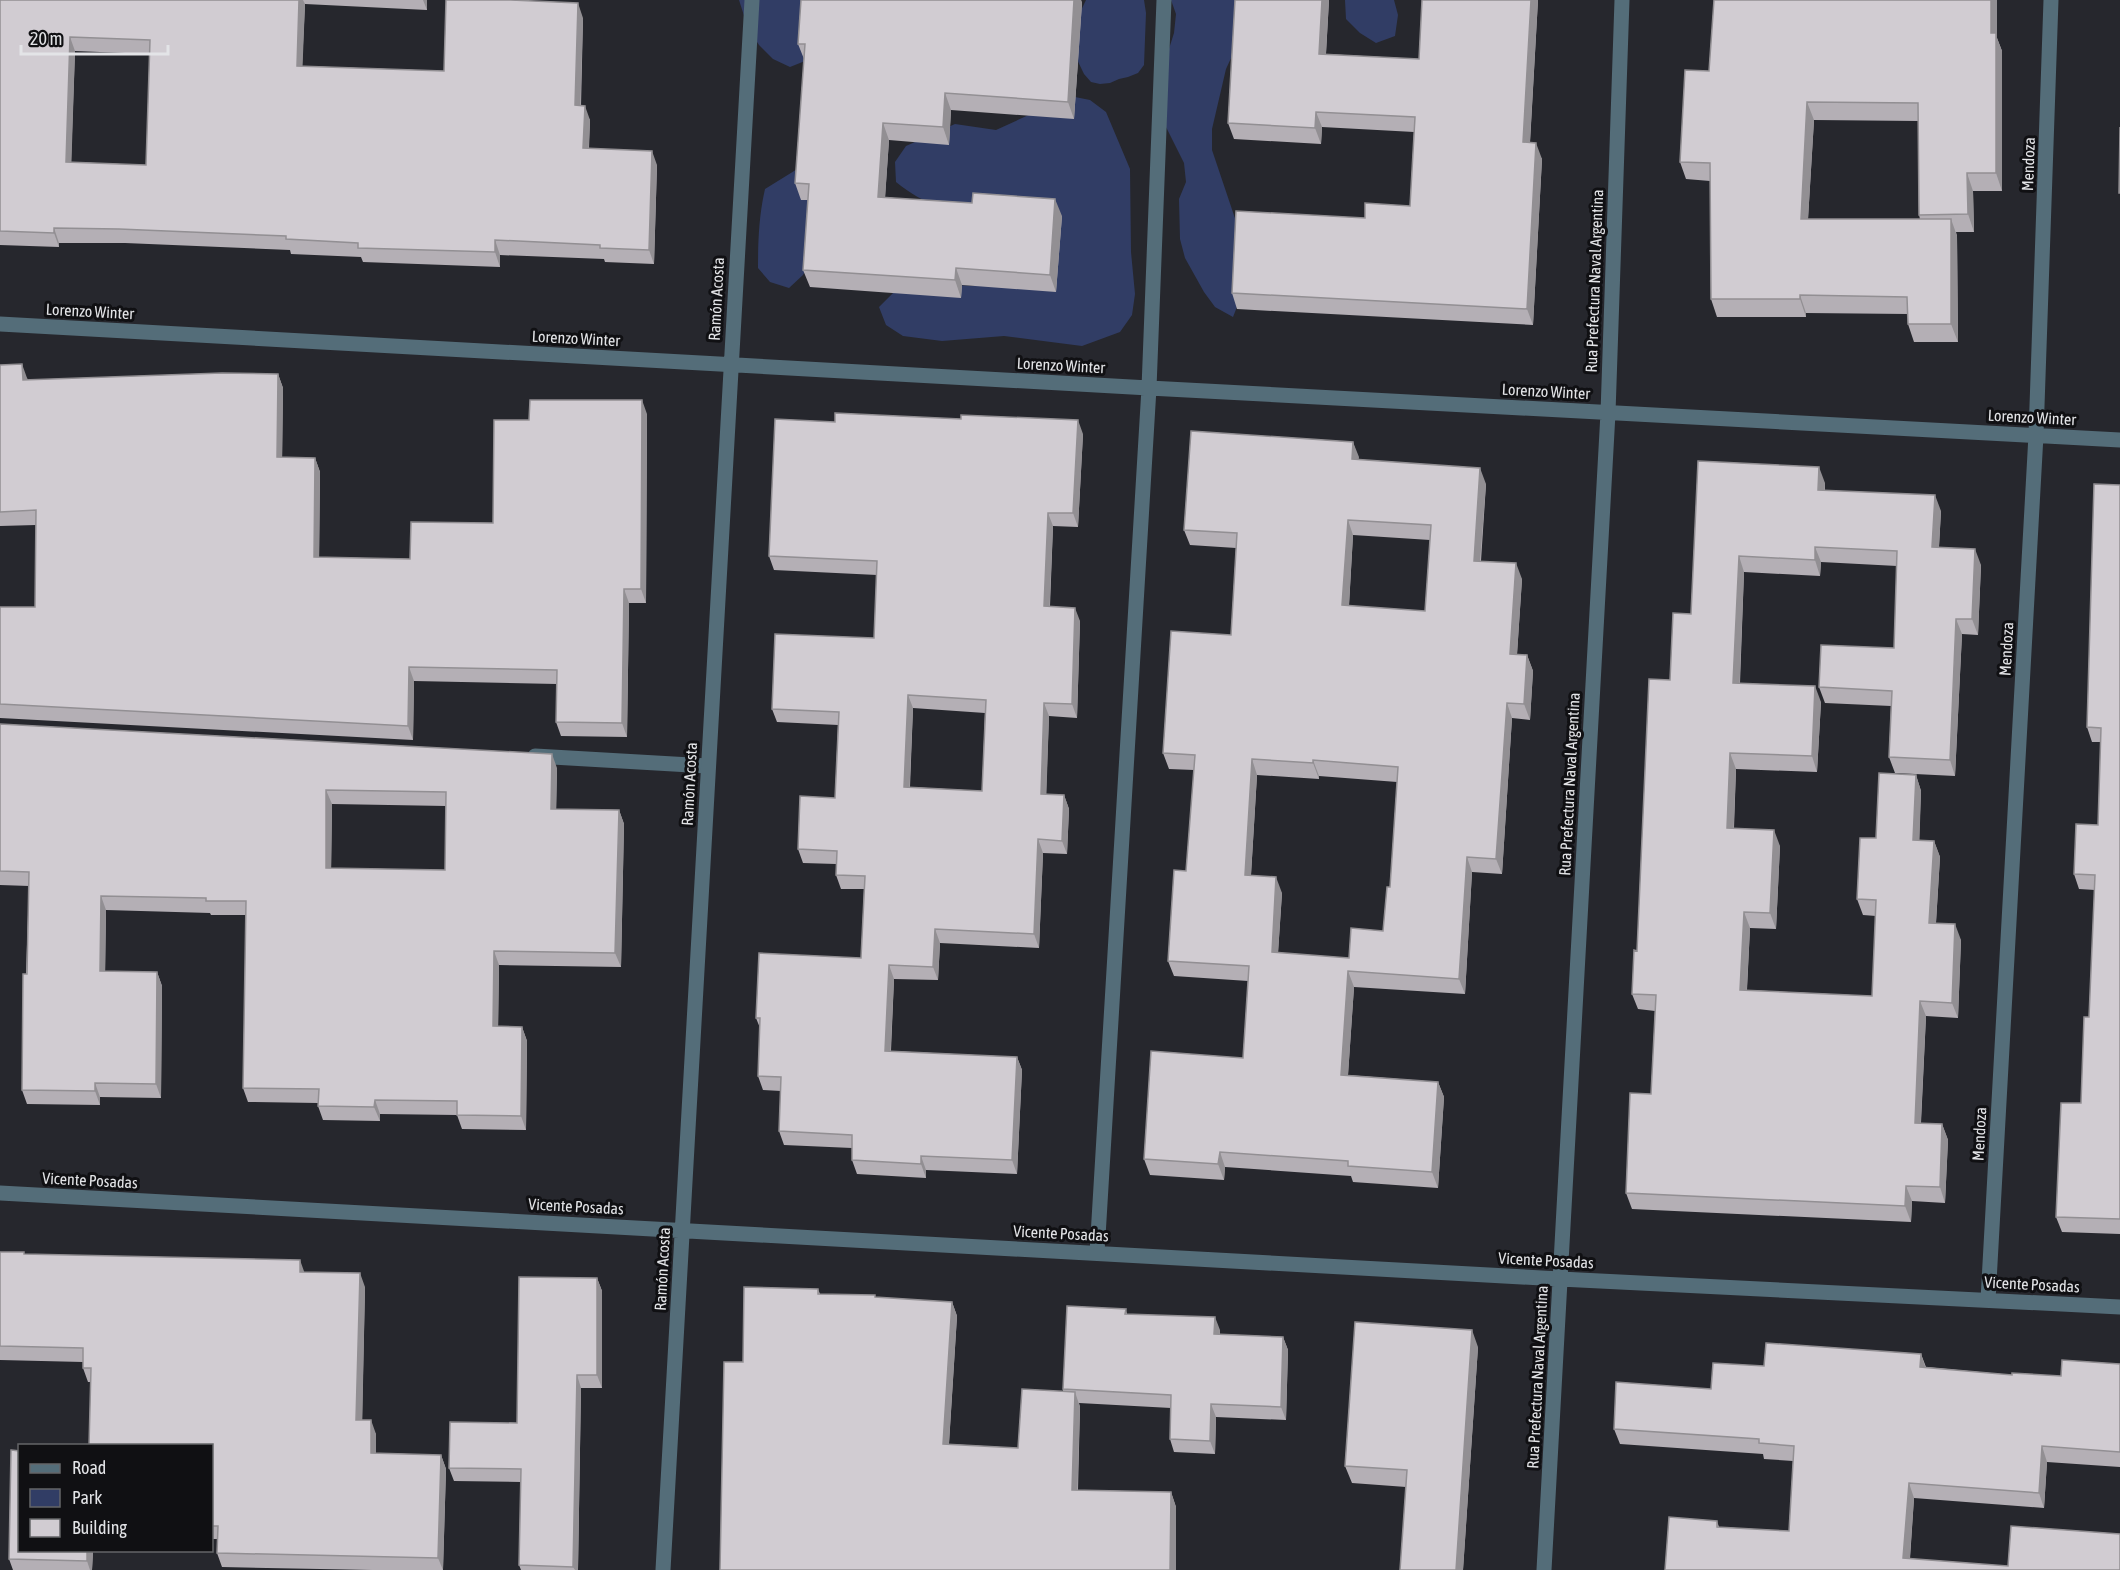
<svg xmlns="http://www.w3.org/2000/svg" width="2120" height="1570" font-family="'Asap Condensed',sans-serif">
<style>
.green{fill:#313d65}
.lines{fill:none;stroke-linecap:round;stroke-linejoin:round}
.lane{stroke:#546d79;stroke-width:15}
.street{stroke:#546d79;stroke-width:15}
.wall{fill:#b4afb5;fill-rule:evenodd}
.shaded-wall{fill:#928f93}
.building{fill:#d1ccd2;stroke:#928f93;stroke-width:1.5;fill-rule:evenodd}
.labels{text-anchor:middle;stroke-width:6;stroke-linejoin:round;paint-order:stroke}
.street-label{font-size:16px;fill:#e3e4e7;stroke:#101013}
</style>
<rect width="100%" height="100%" fill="#26272d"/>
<path class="green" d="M739,0H820L805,61L790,67L773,59L759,45L748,28Z
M1086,0H1144L1146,13L1144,65L1138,73L1128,77L1119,79L1110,83L1100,84L1091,82L1084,74L1071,47L1073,27Z
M1171,0H1240L1242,34L1226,69L1212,129V150L1245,248L1244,289L1233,317L1215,307L1204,292L1185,258L1180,239L1179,199L1186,182L1184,163L1166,127L1168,52L1174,33L1176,14Z
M1345,0H1394L1398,15L1395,36L1376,43L1360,33L1346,19Z
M1070,96L1090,100L1106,112L1130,169L1131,252L1135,294L1132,315L1120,332L1082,346L1004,336L942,341L903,336L886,325L879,307L893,293L954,285L974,286L986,219C950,210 925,206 896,182L895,162L906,146L955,124L996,130Z
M807,163L815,169L808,265L803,275L789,288L770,282L758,268C758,241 759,215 765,189Z"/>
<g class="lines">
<path class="lane" d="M535,756L708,766"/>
<path class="street" d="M0,324L1149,388L2120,440
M0,1193L1560,1279L2120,1307
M1097,1253L1149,388L1164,0
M1988,1300L2036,435L2051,0
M663,1570L752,0
M1544,1570L1608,413L1622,0"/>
</g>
<path class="wall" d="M0,0H427V10L305,4L302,66L444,71L583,18L581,106L590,120L589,148L657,165L654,264L605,262L604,259L500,255V267L363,262L361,257L291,254L290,250L125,243H59V247L0,245ZM75,51L150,54L146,165L71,162Z
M801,0H1081L1082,3L1074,119L951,110L949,145L889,140L885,197L1062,216L1056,292L962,285L961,298L810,287L803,270L808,200H801L795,183L804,59L798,44Z
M1235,0H1329L1326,54L1419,59L1422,0H1538L1530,143L1542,159L1533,325L1237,309L1232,293L1365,218L1410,206L1414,132L1322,127L1321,144L1234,139L1228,123Z
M1714,0H1997V38L2002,51V191H1973L1974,232H1956L1957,236L1958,342H1914L1908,324V314L1806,313V317H1717L1711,299L1710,181L1686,179L1680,162L1709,71ZM1814,120L1918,121L1919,215L1920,219H1808Z
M0,365L27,378L28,380L278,374L283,388L282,457L315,458L320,472L319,557L410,559L493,523L529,420L647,414L646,603H629L627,737L561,736L556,722L557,684L414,681L413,740L0,718V607H35L36,525L0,526Z
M1083,434L1078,527L1053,526L1050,606L1080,621L1077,718L1049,716L1046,794L1064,795L1069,809L1067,854L1043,853L1039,948L940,943L938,980L894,979L891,1051L1017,1057L1022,1070L1017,1174L926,1170V1178L857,1174L852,1160V1148L784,1145L779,1131L781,1091L763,1090L758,1076L760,1028L756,1018L861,958L864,889H841L836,875V864L803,863L798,849L835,798L838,725L777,722L772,709L874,638L877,575L774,570L769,556ZM913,708L985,713L982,791L910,787Z
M1353,442L1358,459L1486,484L1481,561L1522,579L1517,654L1527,655L1533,671L1530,720L1512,718L1502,874L1472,872L1465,994L1354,987L1348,1075L1438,1082L1444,1097L1438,1188L1353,1182L1351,1176L1225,1167L1224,1180L1150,1175L1144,1159L1243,1058L1248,981L1174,976L1168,961L1186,871L1194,770L1169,769L1163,753L1231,635L1236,548L1190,545L1184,530ZM1353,535L1430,540L1425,611L1349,606ZM1257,775L1319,779V776L1397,782L1390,887L1383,931L1349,958L1278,953L1282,893L1251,875Z
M1698,461L1825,483V490L1941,511L1939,547L1981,565L1978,635L1962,634L1955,776L1895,773L1889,757L1891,706L1825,703L1819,687L1894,648L1897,566L1821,562L1820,576L1744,572L1740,683L1821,702L1817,772L1736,769L1734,828L1780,846L1776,929L1750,928L1747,990L1872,996L1876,916L1863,915L1857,899L1876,838L1916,775L1921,791L1919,840L1934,841L1940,857L1936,923L1961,940L1958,1018L1926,1016L1921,1123L1942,1124L1948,1140L1945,1203L1912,1201L1911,1222L1632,1209L1626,1193L1651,1094L1655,1011L1638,1009L1632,994L1670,680L1691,614Z
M2120,485V1234L2062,1232L2056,1217L2081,1103L2089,1017L2095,890L2079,889L2074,874L2098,825L2101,742H2092L2087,727Z
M0,724L557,768L556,809L619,810L624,824L621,967L499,965L498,1026L522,1027L527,1041L526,1130L462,1129L457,1115L380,1114V1121L323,1120L318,1106V1103L248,1102L243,1088L246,915H211L210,913L106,910L105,971L157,972L162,986L161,1098L100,1097V1105L27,1104L22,1090L29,886L0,885ZM332,804L446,806L445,870L331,868Z
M0,1252L24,1254L304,1272L365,1287L362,1420L376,1434V1453L441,1455L446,1469L443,1570H372L222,1567L217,1553V1539H212V1446L90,1382H88L83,1368V1362L0,1360Z
M597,1278L602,1291V1388H581L578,1570H521L519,1565L521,1482L454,1481L449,1468L517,1423Z
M818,1289L820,1294L952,1302L957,1316L949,1444L1018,1448L1063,1392V1389L1126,1309L1127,1314L1220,1330V1334L1283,1337L1288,1350L1286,1420L1216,1417L1215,1454L1174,1452L1170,1439L1171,1408L1079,1403L1080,1407L1078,1490L1171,1492L1176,1507V1570H720L743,1362Z
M1478,1347L1463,1570H1400L1406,1487L1352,1483L1345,1466Z
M1921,1354L1926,1367L2012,1375L2061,1376L2120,1364V1467L2047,1462L2044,1508L1914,1498L1910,1559L2008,1566L2120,1570H1665L1717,1521L1719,1527L1789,1531L1793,1461L1764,1459L1763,1454L1620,1444L1614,1429L1711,1389Z
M93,1551L92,1570H13L9,1559Z"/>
<path class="shaded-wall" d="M299,0H303L305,4L302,80L297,66Z
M423,0H427V10Z
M1074,0H1081L1082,3L1074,119L1068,102Z
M1322,0H1329L1325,70L1319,54Z
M1531,0H1538L1529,158L1523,142Z
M1991,0H1997V38L2002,51V191L1996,173L1991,33Z
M578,3L583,18L580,120L575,105Z
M70,37L75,51L71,176L66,162Z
M945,93L951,110L949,145L943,127Z
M1807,102L1814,120L1807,236L1801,219Z
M585,106L590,120L588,162L583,148Z
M1316,112L1322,127L1321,144L1315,128Z
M883,123L889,140L884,214L878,197Z
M1536,143L1542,159L1533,325L1527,309Z
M652,151L657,165L654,264L649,250Z
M1967,173L1973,191L1974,232L1968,214Z
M1055,199L1062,216L1056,292L1050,275Z
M1951,219L1957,236L1958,342L1951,324Z
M54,228L59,243V247L54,233Z
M495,240L500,255V267L495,252Z
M956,268L962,285L961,298L955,280Z
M1800,295L1806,313V317L1800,299Z
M22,364L27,378L28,395L23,380Z
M278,374L283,388L282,471L277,457Z
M642,400L647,414L646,603L641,589Z
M1078,420L1083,434L1078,527L1073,513Z
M1353,442L1359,457L1357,474L1352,459Z
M315,458L320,472L319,571L314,557Z
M1819,467L1825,483L1824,505L1818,490Z
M1480,468L1486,484L1479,576L1474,561Z
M1935,495L1941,511L1938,563L1932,547Z
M1048,513L1053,526L1049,620L1044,606Z
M1348,520L1353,535L1348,621L1342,605Z
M1815,547L1821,562L1820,576L1815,560Z
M1975,549L1981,565L1978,635L1972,619Z
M1739,556L1744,572L1739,698L1733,683Z
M1516,563L1522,579L1516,670L1510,654Z
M624,589L629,603L627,737L622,723Z
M1075,608L1080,621L1077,718L1072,704Z
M1956,619L1962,634L1955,776L1950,760Z
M1527,655L1533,671L1530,720L1524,704Z
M409,667L414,681L413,740L408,726Z
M1815,686L1821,702L1817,772L1812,756Z
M908,695L913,708L909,800L904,787Z
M1044,703L1049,716L1046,807L1041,794Z
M1507,703L1512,718L1502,874L1496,859Z
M1730,753L1736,769L1733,844L1727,828Z
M552,754L557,768L556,823L551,809Z
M1252,759L1257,775L1250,891L1245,875Z
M1313,760L1319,776V779L1313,763Z
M1916,775L1921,791L1919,856L1913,840Z
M326,790L332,804L331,882L326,868Z
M1064,795L1069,809L1067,854L1062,841Z
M619,810L624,824L621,967L615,953Z
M1774,830L1780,846L1776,929L1770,913Z
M1038,839L1043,853L1039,948L1034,934Z
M1934,841L1940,857L1935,938L1929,923Z
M1467,857L1472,872L1465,994L1459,979Z
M1276,877L1282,893L1277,968L1272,952Z
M101,896L106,910L105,985L100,971Z
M1744,912L1750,928L1746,1005L1740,990Z
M1955,924L1961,940L1958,1018L1952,1003Z
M935,929L940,943L938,980L933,967Z
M494,951L499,965L498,1040L493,1026Z
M889,965L894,979L890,1064L885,1051Z
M1348,971L1354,987L1347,1090L1341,1075Z
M157,972L162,986L161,1098L156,1084Z
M1920,1001L1926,1016L1920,1138L1915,1123Z
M522,1027L527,1041L526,1130L521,1116Z
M1017,1057L1022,1070L1017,1174L1012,1160Z
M1438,1082L1444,1097L1438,1188L1432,1172Z
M95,1083L100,1097V1105L95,1091Z
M375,1100L380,1114V1121L374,1107Z
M1942,1124L1948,1140L1945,1203L1940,1187Z
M1220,1152L1225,1167L1224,1180L1218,1164Z
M921,1156L926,1170V1178L921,1164Z
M1906,1186L1912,1201L1911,1222L1905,1206Z
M300,1260L305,1274L300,1272Z
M360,1273L365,1287L362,1434L356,1420Z
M597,1278L602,1291V1388L597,1375Z
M952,1302L957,1316L948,1458L943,1444Z
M1215,1317L1220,1330L1219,1347L1214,1334Z
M1472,1330L1478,1347L1463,1570H1456Z
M1283,1337L1288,1350L1286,1420L1281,1407Z
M1921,1354L1926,1369L1920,1367Z
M577,1375L581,1388L578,1570H575L573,1567Z
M1075,1392L1080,1407L1077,1504L1072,1490Z
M1211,1404L1216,1417L1215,1454L1210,1441Z
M371,1420L376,1434V1466L371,1453Z
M2042,1446L2047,1462L2044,1508L2039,1493Z
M441,1455L446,1469L443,1570L438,1558Z
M1909,1483L1914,1498L1909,1570L1903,1558Z
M1171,1492L1176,1507V1570H1170Z
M87,1551H93L92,1570H90L87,1561Z"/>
<path class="building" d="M0,0H299L297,66L444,71L446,0H511L578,3L575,105L585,106L583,148L652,151L649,250L600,248V245L495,240V252L358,248V243L286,239V236L119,229L54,228V233L0,231ZM70,37L150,40L146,165L66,162Z
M801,0H1074L1068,102L945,93L943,127L883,123L878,197L972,203L973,193L1055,199L1050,275L956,268L955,280L803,270L809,184L795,183L805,44H798Z
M1235,0H1322L1319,54L1419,59L1422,0H1531L1523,142L1536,143L1527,309L1232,293L1236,211L1365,218V203L1410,206L1415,117L1316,112L1315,128L1228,123Z
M1714,0H1991V33H1996V173H1967L1968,214L1919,215L1918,103L1807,102L1801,219H1951V324H1908L1907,297L1800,295V299H1711L1710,163L1680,162L1685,70L1709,71Z
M2120,127V193H2119Z
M22,364L23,380L222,373L278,374L277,457L315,458L314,557L410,559L411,522L493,523L494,420H529L530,400H642L641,589H624L622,723L556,722L557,670L409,667L408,726L0,704V607H35L36,510L0,512V365Z
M835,413L961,419V415L1078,420L1073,513H1048L1044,606L1075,608L1072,704L1044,703L1041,794L1064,795L1062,841L1038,839L1034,934L935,929L933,967L889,965L885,1051L1017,1057L1012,1160L921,1156V1164L852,1160V1135L779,1131L781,1077L758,1076L760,1018H756L759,953L861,958L865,876L836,875L837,851L798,849L800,796L835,798L839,712L772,709L775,634L874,638L877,561L769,556L775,419L835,422ZM908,695L986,700L982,791L904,787Z
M1191,431L1353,442L1352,459L1480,468L1474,561L1516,563L1510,654L1527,655L1524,704L1507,703L1496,859L1467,857L1459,979L1348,971L1341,1075L1438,1082L1432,1172L1348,1166V1161L1220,1152L1218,1164L1144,1159L1151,1051L1243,1058L1249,966L1168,961L1174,870L1186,871L1195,755L1163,753L1171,631L1231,635L1237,533L1184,530ZM1348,520L1431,525L1425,611L1342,605ZM1252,759L1313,763V760L1398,767L1390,887H1387L1383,931L1351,928L1349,958L1272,952L1276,877L1245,875Z
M1698,461L1819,467L1818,490L1935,495L1932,547L1975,549L1972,619H1956L1950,760L1889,757L1892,691L1819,687L1821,645L1894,648L1897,551L1815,547V560L1739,556L1733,683L1815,686L1812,756L1730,753L1727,828L1774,830L1770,913L1744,912L1740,990L1872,996L1876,900L1857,899L1860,838H1876L1879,773L1916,775L1913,840L1934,841L1929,923L1955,924L1952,1003L1920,1001L1915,1123L1942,1124L1940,1187L1906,1186L1905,1206L1626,1193L1630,1093L1651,1094L1656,995L1632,994L1634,950L1637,951L1649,679L1670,680L1673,613L1691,614Z
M2094,484L2120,485V1219L2056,1217L2061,1103H2081L2084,1017H2089L2095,875L2074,874L2076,824L2098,825L2101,728L2087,727Z
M0,724L552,754L551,809L619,810L615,953L494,951L493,1026L522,1027L521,1116L457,1115V1101L375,1100L374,1107L318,1106L319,1089L243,1088L246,901H206V898L101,896L100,971L157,972L156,1084L95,1083V1091L22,1090L23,974H27L29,872L0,871ZM326,790L446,792L445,870L326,868Z
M0,1252H24V1254L300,1260V1272L360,1273L356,1420H371V1453L441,1455L438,1558L217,1553L218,1526H212V1446H89L91,1368H83V1348L0,1346Z
M519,1277L597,1278V1375H577L573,1567L519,1565L521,1469L449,1468L450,1422L517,1423Z
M744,1287L818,1289V1294L875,1295V1297L952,1302L943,1444L1018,1448L1022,1389L1075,1392L1072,1490L1171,1492L1170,1570H720L724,1362H743Z
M1067,1306L1126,1309L1125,1314L1215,1317L1214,1334L1283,1337L1281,1407L1211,1404L1210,1441L1170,1439L1171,1395L1063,1389Z
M1355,1322L1472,1330L1456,1570H1400L1407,1470L1345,1466Z
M1766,1343L1921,1354L1920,1367L2012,1375V1373L2061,1376L2062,1360L2120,1364V1452L2042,1446L2039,1493L1909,1483L1903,1558L2008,1566L2011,1526L2120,1534V1570H1665L1669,1517L1717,1521V1527L1789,1531L1794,1446L1759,1443V1439L1614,1429L1616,1382L1711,1389L1713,1363L1764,1366Z
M11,1450L20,1451V1551H87V1561L9,1559Z"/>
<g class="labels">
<g class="street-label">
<text transform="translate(2028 164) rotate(-88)" y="6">Mendoza</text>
<text transform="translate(1594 281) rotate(-88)" y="6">Rua Prefectura Naval Argentina</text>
<text transform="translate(716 299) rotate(-87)" y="6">Ramón Acosta</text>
<text transform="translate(90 311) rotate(3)" y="6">Lorenzo Winter</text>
<text transform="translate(576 338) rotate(3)" y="6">Lorenzo Winter</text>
<text transform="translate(1061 365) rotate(3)" y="6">Lorenzo Winter</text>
<text transform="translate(1546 391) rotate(3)" y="6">Lorenzo Winter</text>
<text transform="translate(2032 417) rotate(3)" y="6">Lorenzo Winter</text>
<text transform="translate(2006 649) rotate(-87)" y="6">Mendoza</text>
<text transform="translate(689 784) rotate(-87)" y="6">Ramón Acosta</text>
<text transform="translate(1569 784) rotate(-87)" y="6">Rua Prefectura Naval Argentina</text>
<text transform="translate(1979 1134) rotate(-87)" y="6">Mendoza</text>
<text transform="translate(90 1180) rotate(3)" y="6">Vicente Posadas</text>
<text transform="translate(576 1206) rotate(3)" y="6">Vicente Posadas</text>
<text transform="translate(1061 1233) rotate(3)" y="6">Vicente Posadas</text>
<text transform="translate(1546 1260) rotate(3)" y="6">Vicente Posadas</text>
<text transform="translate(662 1269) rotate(-87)" y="6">Ramón Acosta</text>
<text transform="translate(2032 1284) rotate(3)" y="6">Vicente Posadas</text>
<text transform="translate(1537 1377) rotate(-87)" y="6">Rua Prefectura Naval Argentina</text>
</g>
</g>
<rect x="18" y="1444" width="195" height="108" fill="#101013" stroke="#646568" stroke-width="1.5"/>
<rect x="30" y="1464" width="30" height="9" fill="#546d79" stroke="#646568" stroke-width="1.5"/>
<text x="72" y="1474" font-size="18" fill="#e3e4e7">Road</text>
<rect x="30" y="1489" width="30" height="18" fill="#313d65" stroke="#646568" stroke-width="1.5"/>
<text x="72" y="1504" font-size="18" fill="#e3e4e7">Park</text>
<rect x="30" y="1519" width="30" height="18" fill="#d1ccd2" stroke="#646568" stroke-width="1.5"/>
<text x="72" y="1534" font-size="18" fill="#e3e4e7">Building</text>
<path d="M21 45v9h147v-9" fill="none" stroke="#e3e4e7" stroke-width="3"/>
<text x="30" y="45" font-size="18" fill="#e3e4e7" stroke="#101013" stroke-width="4.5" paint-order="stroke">20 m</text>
</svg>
